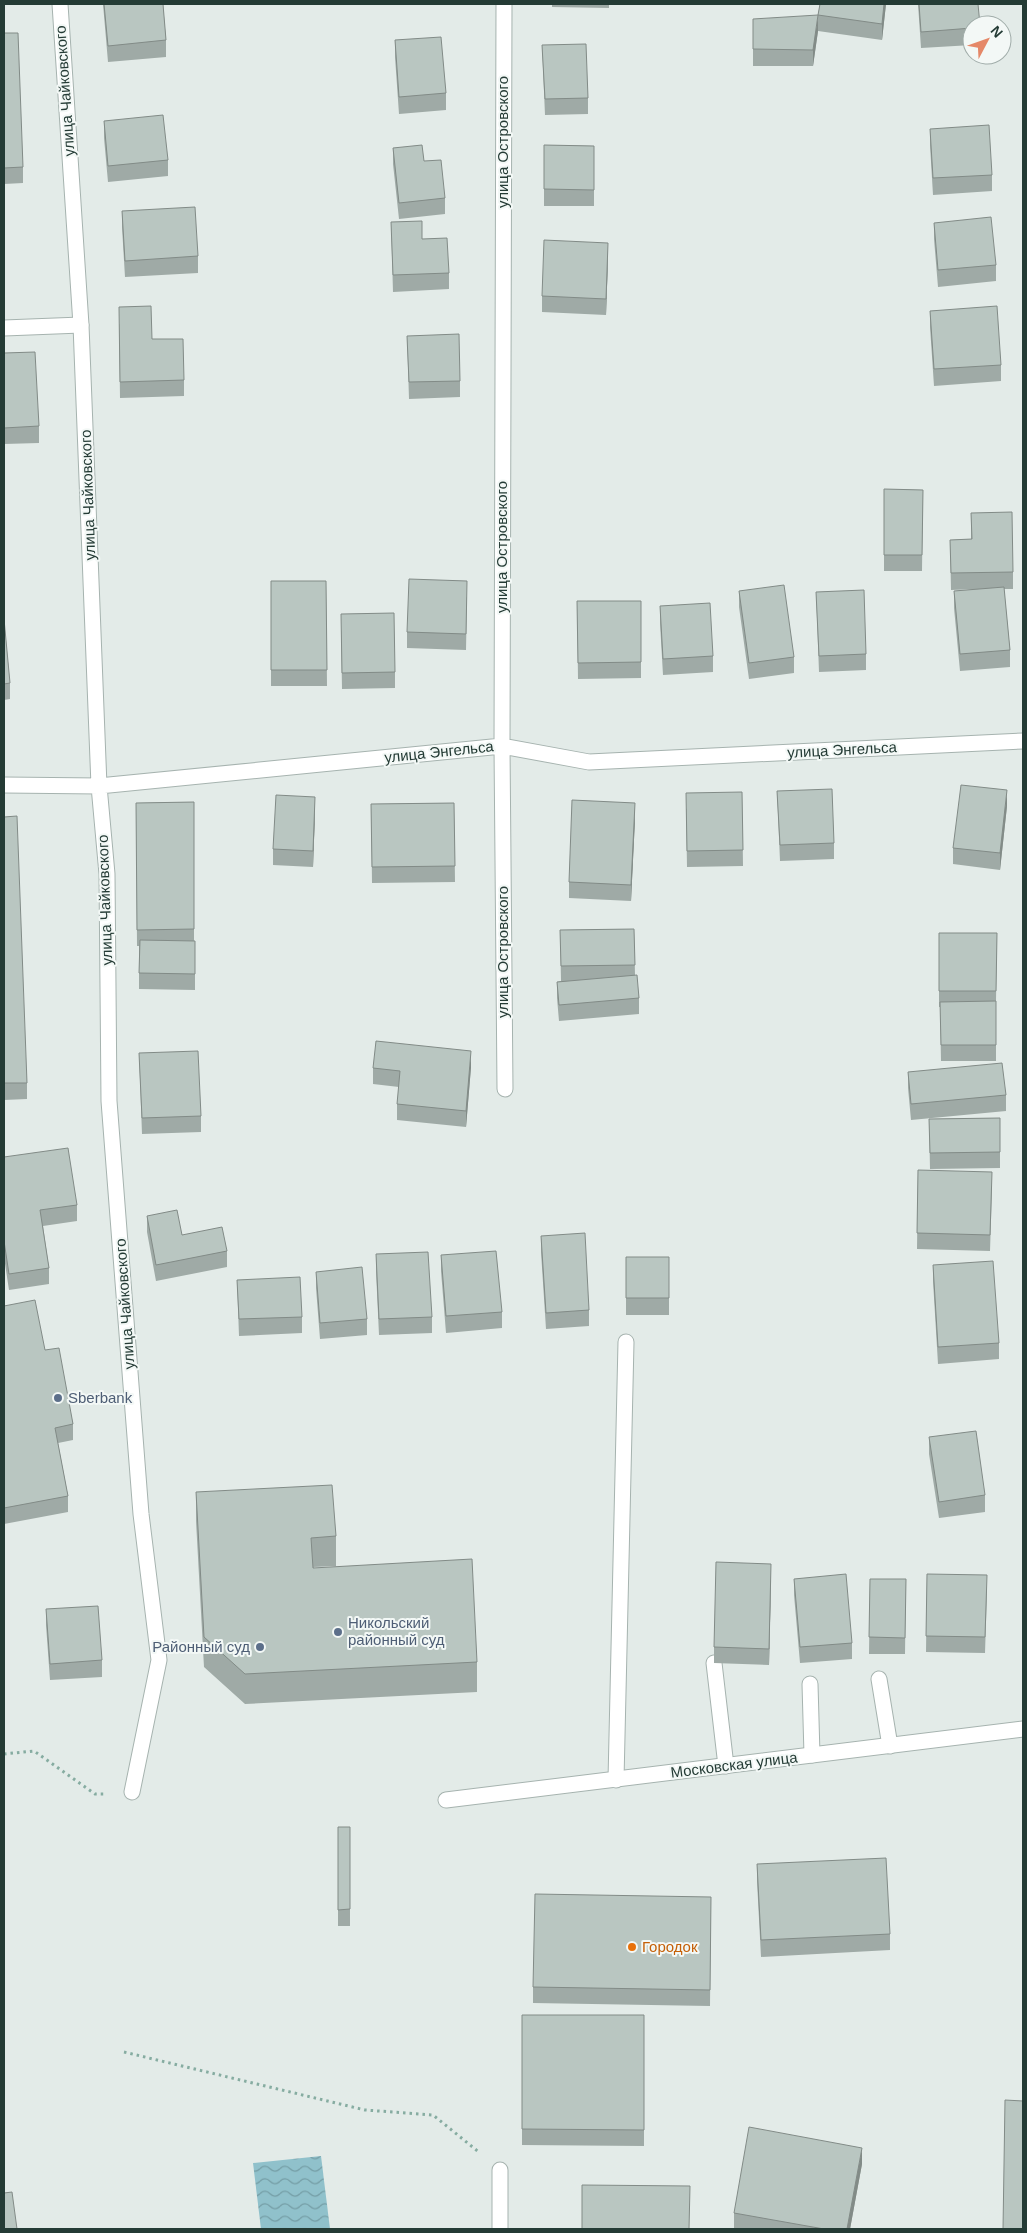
<svg xmlns="http://www.w3.org/2000/svg" width="1027" height="2233" font-family="Arial,sans-serif">
<style>
.water{fill:url(#water-waves)}
.lines{fill:none;stroke-linecap:round;stroke-linejoin:round}
.lane-casing{stroke:#a6b3af;stroke-width:17}
.street-casing{stroke:#a6b3af;stroke-width:17}
.path{stroke:#86aca1;stroke-width:3;stroke-dasharray:2.5 4;stroke-linecap:butt}
.lane{stroke:#fff;stroke-width:15}
.street{stroke:#fff;stroke-width:15}
.wall{fill:#9faaa6}
.shaded-wall{fill:#828b87}
.building{fill:#b9c6c1;stroke:#828b87}
.service-dot{fill:#5c6f8a;stroke:#f3f8f6;stroke-width:2}
.food-dot{fill:#e8710a;stroke:#f3f8f6;stroke-width:2}
.labels{text-anchor:middle;stroke-width:4;stroke-linejoin:round;paint-order:stroke}
.street-label{font-size:15px;fill:#243b35;stroke:#f3f8f6}
.service-label{font-size:15px;fill:#4e5e75;stroke:#f3f8f6;text-anchor:start}
.food-label{font-size:15px;fill:#c56008;stroke:#f3f8f6;text-anchor:start}
</style>
<defs>
<pattern id="water-waves" width="16" height="10" patternUnits="userSpaceOnUse" patternTransform="scale(1.25)"><rect width="16" height="10" fill="#90c1cb"/><path d="M0 5q4-4 8 0t8 0" fill="none" stroke="#759ea6"/></pattern>
</defs>
<rect width="100%" height="100%" fill="#e3ebe8"/>
<path class="water" d="M321,2156L330,2229H261L253,2163Z"/>
<g class="lines">
<g class="lane-casing">
<path id="lane" d="M4,328L81,325
M714,1663L726,1766
M879,1679L890,1746
M810,1684L812,1755
M616,1780L626,1342
M500,2170V2229"/>
</g>
<g class="street-casing">
<path id="street" d="M60,4L81,325L99,786L107,874L109,1101L141,1514L159,1660L132,1792
M504,4L502,746L505,1089
M4,785L99,786L502,746L589,762L1023,741
M446,1800L1023,1729"/>
</g>
<path class="path" d="M4,1754L34,1751L95,1794H106
M124,2052L365,2110L433,2115L480,2153"/>
<use href="#lane" class="lane"/>
<use href="#street" class="street"/>
</g>
<path class="wall" d="M103,4H163L166,40V57L108,62Z
M552,4H609V8L552,7Z
M820,4H886L882,40L818,31V15Z
M918,4H978L972,25V45L921,48Z
M753,19L818,31L813,66H753Z
M4,33L23,167V183L4,184Z
M395,40L446,93V110L399,114L395,57Z
M542,45L588,98V114L545,115Z
M104,121L168,160V176L108,182L104,138Z
M930,129L992,175V191L933,195L930,145Z
M544,145L594,146V206H544Z
M393,148L424,161L445,198V214L399,219L393,164Z
M122,211L198,256V273L125,277L122,227Z
M391,222L422,239L449,273V289L393,292Z
M934,223L996,265V281L938,287L934,239Z
M608,259L606,315L542,312V296Z
M930,311L1001,365V381L934,386L930,327Z
M119,324L152,339L184,380V396L120,398Z
M407,336L460,381V397L409,399Z
M4,353L39,426V443L4,444Z
M884,489L923,490L922,571H884Z
M971,513L1013,572V589H1004L1010,650V667L960,671L954,608V591L978,589L951,590L950,540L971,539Z
M271,581H326L327,686H271Z
M739,591L794,657V673L749,679L739,607Z
M816,592L866,654V670L819,672Z
M467,597L466,650L407,648V632Z
M577,601H641V678L578,679Z
M660,606L713,656V672L663,675L660,623Z
M4,619L10,683V699L4,700Z
M341,630L395,672V688L342,689Z
M777,791L834,843V859L780,861Z
M742,792L743,866L687,867L686,809Z
M194,802V941H195V990L139,989V946H137L136,803Z
M454,803L455,882L372,883L371,804Z
M1007,806L1000,870L953,864V848Z
M315,813L313,867L273,865V849Z
M4,817L27,1083V1099L4,1100Z
M635,819L631,901L569,898V882Z
M634,929L635,975L639,998V1014L559,1021L557,998V982L561,981L560,930Z
M939,933H997L996,1001V1061H941L940,1007H939Z
M139,1053L201,1116V1132L142,1134Z
M471,1067L466,1127L397,1120V1104L399,1087L373,1084V1068Z
M908,1072L1006,1095V1111L911,1120L908,1088Z
M1000,1118V1168L930,1169L929,1119Z
M4,1157L77,1205V1221L43,1226L49,1268V1284L9,1290L4,1257Z
M918,1170L992,1188L990,1251L917,1249Z
M147,1216L182,1235L227,1251V1267L156,1281L147,1232Z
M541,1236L589,1310V1326L546,1329L541,1252Z
M376,1254L432,1317V1333L379,1335L376,1271Z
M441,1255L502,1312V1328L446,1333L441,1271Z
M626,1257H669V1315H626Z
M933,1265L999,1343V1359L938,1364L933,1281Z
M316,1272L367,1319V1335L320,1339L316,1288Z
M237,1280L302,1317V1333L239,1336Z
M4,1306L45,1350L73,1424V1440L58,1443L68,1496V1512L4,1524Z
M929,1437L985,1495V1512L939,1518L929,1454Z
M196,1492L336,1536V1566L313,1567L477,1662V1692L245,1704L204,1667L196,1521Z
M927,1574L987,1591L985,1653L926,1652Z
M794,1579L852,1643V1659L800,1663L794,1595Z
M870,1579H906L905,1654H869Z
M771,1580L769,1665L714,1663V1647Z
M46,1609L102,1660V1677L50,1680L46,1625Z
M338,1827H350V1926H338Z
M757,1864L890,1934V1950L761,1957L757,1881Z
M711,1897L710,2006L533,2003V1987Z
M522,2015H644V2146L522,2145Z
M862,2164L850,2229H734V2213Z"/>
<path class="shaded-wall" d="M884,4H886L882,40V24Z
M818,15V31L813,66V50Z
M608,243V259L606,315V299Z
M1007,790V806L1000,870V853Z
M315,797V813L313,867V851Z
M635,803V819L631,901V885Z
M471,1051V1067L466,1127V1111Z
M771,1564V1580L769,1665V1649Z
M862,2148V2164L850,2229H847Z"/>
<path class="building" d="M104,4H163L166,40L108,46Z
M820,4H884L882,24L818,15Z
M919,4H978L980,25H972V28L921,32Z
M818,15L813,50L753,49V19Z
M4,33H18L23,167L4,168Z
M441,37L446,93L399,97L395,40Z
M586,44L588,98L545,99L542,45Z
M163,115L168,160L108,166L104,121Z
M989,125L992,175L933,178L930,129Z
M422,145L424,161L441,160L445,198L399,203L393,148Z
M544,145L594,146V190L544,189Z
M195,207L198,256L125,261L122,211Z
M991,217L996,265L938,270L934,223Z
M422,221V239L447,238L449,273L393,275L391,222Z
M544,240L608,243L606,299L542,296Z
M151,306L152,339H183L184,380L120,382L119,307Z
M997,306L1001,365L934,369L930,311Z
M459,334L460,381L409,382L407,336Z
M35,352L39,426L4,428V353Z
M884,489L923,490L922,555H884Z
M1012,512L1013,572L951,573L950,540L972,539L971,513Z
M409,579L467,581L466,634L407,632Z
M271,581H326L327,670H271Z
M784,585L794,657L749,663L739,591Z
M1004,587L1010,650L960,654L954,591Z
M864,590L866,654L819,656L816,592Z
M577,601H641V662L578,663Z
M710,603L713,656L663,659L660,606Z
M394,613L395,672L342,673L341,614Z
M4,619L10,683L4,684Z
M961,785L1007,790L1000,853L953,848Z
M832,789L834,843L780,845L777,791Z
M742,792L743,850L687,851L686,793Z
M276,795L315,797L313,851L273,849Z
M572,800L635,803L631,885L569,882Z
M194,802V929L137,930L136,803Z
M454,803L455,866L372,867L371,804Z
M17,816L27,1083H4V817Z
M634,929L635,965L561,966L560,930Z
M939,933H997L996,991H939Z
M140,940L195,941V974L139,973Z
M637,975L639,998L559,1005L557,982Z
M996,1001V1045H941L940,1002Z
M376,1041L471,1051L466,1111L397,1104L400,1071L373,1068Z
M198,1051L201,1116L142,1118L139,1053Z
M1002,1063L1006,1095L911,1104L908,1072Z
M1000,1118V1152L930,1153L929,1119Z
M68,1148L77,1205L40,1210L49,1268L9,1274L4,1241V1157Z
M918,1170L992,1172L990,1235L917,1233Z
M177,1210L182,1235L222,1227L227,1251L156,1265L147,1216Z
M585,1233L589,1310L546,1313L541,1236Z
M496,1251L502,1312L446,1316L441,1255Z
M428,1252L432,1317L379,1319L376,1254Z
M626,1257H669V1298H626Z
M993,1261L999,1343L938,1347L933,1265Z
M362,1267L367,1319L320,1323L316,1272Z
M300,1277L302,1317L239,1319L237,1280Z
M35,1300L45,1350L59,1348L73,1424L55,1428L68,1496L4,1508V1306Z
M976,1431L985,1495L939,1502L929,1437Z
M332,1485L336,1536L311,1538L313,1568L472,1559L477,1662L245,1674L204,1637L196,1492Z
M716,1562L771,1564L769,1649L714,1647Z
M846,1574L852,1643L800,1647L794,1579Z
M927,1574L987,1575L985,1637L926,1636Z
M870,1579H906L905,1638L869,1637Z
M98,1606L102,1660L50,1664L46,1609Z
M338,1827H350V1909L338,1910Z
M886,1858L890,1934L761,1940L757,1864Z
M535,1894L711,1897L710,1990L533,1987Z
M522,2015H644V2130L522,2129Z
M1005,2100L1023,2101V2229H1003Z
M749,2127L862,2148L847,2229H824L734,2213Z
M582,2185L690,2186L689,2229H582Z
M12,2192L17,2229H4V2193Z"/>
<g class="service-dot">
<circle cx="58" cy="1398" r="5"/>
<circle cx="338" cy="1632" r="5"/>
<circle cx="260" cy="1647" r="5"/>
</g>
<circle class="food-dot" cx="632" cy="1947" r="5"/>
<g class="labels">
<g class="street-label">
<text transform="translate(65 91) rotate(-94)" y="5">улица Чайковского</text>
<text transform="translate(503 142) rotate(-90)" y="5">улица Островского</text>
<text transform="translate(88 495) rotate(-92)" y="5">улица Чайковского</text>
<text transform="translate(502 547) rotate(-90)" y="5">улица Островского</text>
<text transform="translate(842 750) rotate(-3)" y="5">улица Энгельса</text>
<text transform="translate(439 752) rotate(-6)" y="5">улица Энгельса</text>
<text transform="translate(105 900) rotate(-92)" y="5">улица Чайковского</text>
<text transform="translate(503 952) rotate(-90)" y="5">улица Островского</text>
<text transform="translate(125 1304) rotate(-94)" y="5">улица Чайковского</text>
<text transform="translate(734 1765) rotate(-7)" y="5">Московская улица</text>
</g>
<g class="service-label">
<text x="68" y="1403">Sberbank</text>
<text x="348" y="1628">Никольский<tspan x="348" dy="17">районный суд</tspan></text>
<text x="250" y="1652" text-anchor="end">Районный суд</text>
</g>
<g class="food-label">
<text x="642" y="1952">Городок</text>
</g>
</g>
<rect width="1027" height="2233" fill="none" stroke="#243b35" stroke-width="10"/>
<g transform="translate(987 40) rotate(49)"><circle r="24" fill="#f3f8f6" stroke="#a0aca9"/>
<path d="M0-4L9 19L0 12L-9 19Z" fill="#e58868"/>
<text y="-8" font-size="14" font-weight="bold" text-anchor="middle" fill="#243b35">N</text>
</g>
</svg>
